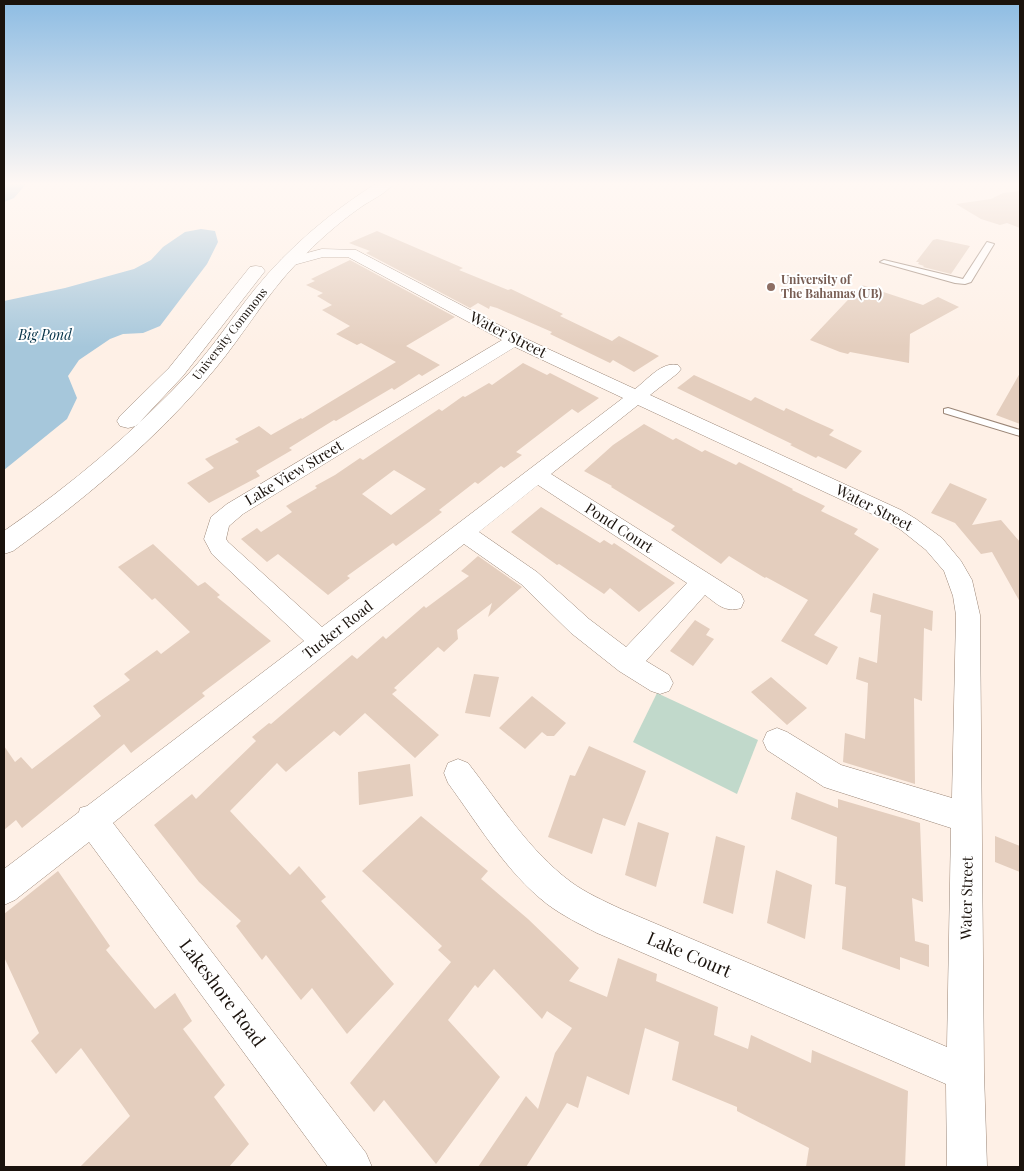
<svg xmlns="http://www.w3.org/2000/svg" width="1024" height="1171" font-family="'Playfair Display',serif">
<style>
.green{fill:#c1d9cb}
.water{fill:#a6c7db}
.building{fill:#e4cebe;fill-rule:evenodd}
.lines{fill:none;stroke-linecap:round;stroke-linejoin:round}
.service-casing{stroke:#9b8677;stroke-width:2}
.minor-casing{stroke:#9b8677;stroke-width:1}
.secondary-casing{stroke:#9b8677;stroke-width:1}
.service{fill:#fff;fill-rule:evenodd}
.minor{fill:#fff;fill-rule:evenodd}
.secondary{fill:#fff;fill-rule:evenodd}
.education-dot{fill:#8d6e63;stroke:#fff;stroke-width:2}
.labels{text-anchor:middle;stroke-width:4;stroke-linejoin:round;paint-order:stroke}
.far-education-label{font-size:12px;font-weight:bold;fill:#785e54;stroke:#fff;text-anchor:start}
.far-street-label{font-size:12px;fill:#1a120c;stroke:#fff}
.far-water-label{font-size:14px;font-style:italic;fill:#023046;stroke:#fff}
.street-label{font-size:15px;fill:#1a120c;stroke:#fff}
.near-street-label{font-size:18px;fill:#1a120c;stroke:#fff}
</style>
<rect width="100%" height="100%" fill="#fef0e6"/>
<path class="green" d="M657,693L758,740L737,794L633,742Z"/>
<path class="water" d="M4,183H27L14,198L4,202Z
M201,229L215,231L218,242L207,264L160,326L143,333L123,334L110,339L79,360L68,376L77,398L67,419L4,470V301L65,288L134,269L151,260L163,247L185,232Z"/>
<path class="building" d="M1020,191V228L1007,223L1000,225L981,219L956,204L991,199L1003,193Z
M377,231L463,268L459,270L508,290L511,289L563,314L560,316L612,341L619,336L659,356L634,372L613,360L610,363L550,334L552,332L497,308L490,306L489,309L478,303L470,308L366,253L370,251L349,243Z
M937,239L970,246L951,274L923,267L924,266L918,264L919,262H916L933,240Z
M350,260L455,317L406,346L440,365L422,376L419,374L394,390L392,388L336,421L334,420L289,448L292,450L256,471L260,476L209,503L187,483L214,468L205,459L239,442L235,439L259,426L271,435L301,418L302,419L396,362L361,343L357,345L336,334L350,326L322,310L332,305L317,296L323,293L306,285L315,281L311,279Z
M862,285L923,305L938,297L959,307L910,334L909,363L850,352L848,354L840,352L810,340Z
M523,363L547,375L550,373L599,398L578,413L572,409L516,452L522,455L504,468L501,466L478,484L475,482L439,510L442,512L429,522L396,546L393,543L347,576L350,578L328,595L278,554L267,562L241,539L257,528L261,532L292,512L286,506L317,488L315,486L335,475L360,458L363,460L439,409L442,411L463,396L465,397L489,383L492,385ZM394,470L426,489L391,515L362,494Z
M1020,373V424L996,415Z
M694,375L751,401L755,397L784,411L786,408L816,422L834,430L829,435L862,451L846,469L818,456L816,458L790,445L792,444L677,388Z
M644,424L673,440L676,438L702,452L705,450L736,465L739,462L793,489L792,490L825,506L821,511L858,529L854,534L879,549L814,635L838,647L827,665L781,641L808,600L766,577L765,578L729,556L721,564L671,530L675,526L611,487L612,486L584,471L613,445Z
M950,483L987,499L972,525L1001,520L1020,542V602L992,552L981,554L955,523L931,513Z
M541,507L600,543L604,540L612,545L614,543L675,583L639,612L610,588L604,594L559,564L557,565L511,532Z
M153,544L198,586L205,582L220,595L217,597L271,641L202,693L205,696L131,753L124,744L22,828L16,820L4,830V746L15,762L21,757L32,769L101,716L93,706L130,680L124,674L157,650L161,654L190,632L155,598L152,600L118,567Z
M478,556L522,587L488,617L492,603L457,630L458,639L444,652L438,647L394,688L397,690L392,694L439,735L415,758L365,713L340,736L334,731L286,772L277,763L230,811L290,875L299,866L326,897L321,901L394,984L347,1034L312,988L301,1000L266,955L262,960L236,926L241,921L199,882L154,825L192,794L196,799L256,741L252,737L269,723L271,724L352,655L357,659L383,636L386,639L424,606L426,608L469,576L461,571Z
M873,593L933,611L932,631L924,628L922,701L914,698L915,784L843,762L845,733L865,739L868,683L856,679L859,657L877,663L881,615L870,612Z
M695,620L710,629L706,635L714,639L693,666L670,651Z
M474,674L499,677L490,717L465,713Z
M771,677L807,708L787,725L751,692Z
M532,696L566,723L554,736H547L542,732L525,749L499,728Z
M589,746L646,771L625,826L603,818L592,854L548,837L570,775L575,776Z
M410,764L413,796L359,805L358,772Z
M796,792L838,808V799L920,823L923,902L912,898L915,941L929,945V967L900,957V970L842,949L846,887L835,884L837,837L791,819Z
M421,816L488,871L481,879L528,919L579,968L569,981L607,997L618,958L657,974L656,981L718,1007L714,1035L748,1049L751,1035L811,1063L812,1050L908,1091L905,1167H806L809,1148L737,1111V1107L672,1080L679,1042L645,1028L629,1095L587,1076L578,1108L567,1103L526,1167H478L526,1096L538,1109L555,1053L572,1028L547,1011L542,1019L494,969L478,988L475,985L448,1020L500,1077L436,1164L384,1100L374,1112L350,1083L451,962L438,950L442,946L362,871Z
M638,822L669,833L656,887L625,875Z
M716,836L745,846L733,914L703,903Z
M995,836L1020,846V872L995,862Z
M776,870L812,885L805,939L767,923Z
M58,871L110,946L106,950L155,1009L175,993L192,1021L183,1029L225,1085L214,1097L249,1144L229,1167H80L130,1116L81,1048L56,1074L31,1041L39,1033L4,957V914Z"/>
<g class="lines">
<g class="service-casing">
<path id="service" d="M987,242L994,244L971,282L965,284L955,283L880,262L884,260L963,279Z
M948,408L1020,430V436L944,413V409Z"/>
</g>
<g class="minor-casing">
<path id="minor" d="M322,249L356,250L520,336L635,389C647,380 662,361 678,365L681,369L678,373L650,395L901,510L916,519L942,538L961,561L972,580L980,615L984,1073L987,1167H947L946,1084L597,933C580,924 563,916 547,904C506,872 478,824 448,783L444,773L448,763L458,759L468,763C500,804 529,851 571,882C586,893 604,901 621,909L947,1047L951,828L824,787L767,750L763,741L767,732L777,728L787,732L841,765L952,798L956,615L953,596L944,571L926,550L901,530L885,520L638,405L551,474L741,594L744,601L741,608C725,613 717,604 705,595L646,661L669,675L673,683L669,691L660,694L651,691L619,671L571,633L521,584L464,544L113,823L366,1153L372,1167H328L89,842L15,900L4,905V869L79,812L80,808L87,806L304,641L212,554L204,539L211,517L227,504L502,340L348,257H323L290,266L285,265L283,262L285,259ZM515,347L623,398L322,627L228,542L226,539L229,526L243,514ZM538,485L687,583L626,647L589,619L537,572L479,532Z"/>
</g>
<g class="secondary-casing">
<path id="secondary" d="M377,183H394C387,193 371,200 361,207C338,223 317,242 298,262C266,295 244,334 215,369C157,439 86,498 13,551L4,554V531C71,485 134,432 190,372C214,346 233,316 255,289C289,247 332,211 377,183Z
M256,266L262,267L265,271L183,376L136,426L128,428L120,426L117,421L120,416L169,368L250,267Z"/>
</g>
<use href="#service" class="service"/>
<use href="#minor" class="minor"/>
<use href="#secondary" class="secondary"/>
</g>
<linearGradient id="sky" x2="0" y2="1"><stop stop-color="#8dbce3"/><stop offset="0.53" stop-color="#fff8f4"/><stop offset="1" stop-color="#fff8f4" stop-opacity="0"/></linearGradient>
<rect width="1024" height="347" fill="url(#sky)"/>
<circle class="education-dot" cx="771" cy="287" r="5"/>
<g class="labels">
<g class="far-education-label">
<text x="781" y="284">University of<tspan x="781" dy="14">The Bahamas (UB)</tspan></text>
</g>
<g class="far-street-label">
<text transform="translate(230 334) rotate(-52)" y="4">University Commons</text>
</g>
<g class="far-water-label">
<text x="45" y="340">Big Pond</text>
</g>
<g class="street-label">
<text transform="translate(508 335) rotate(27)" y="5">Water Street</text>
<text transform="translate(294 473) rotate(-31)" y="5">Lake View Street</text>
<text transform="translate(874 508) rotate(27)" y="5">Water Street</text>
<text transform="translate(619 528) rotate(33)" y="5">Pond Court</text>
<text transform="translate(338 630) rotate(-38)" y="5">Tucker Road</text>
<text transform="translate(967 898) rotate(-89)" y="5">Water Street</text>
</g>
<g class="near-street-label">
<text transform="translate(689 955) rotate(23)" y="6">Lake Court</text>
<text transform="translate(222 993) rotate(53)" y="6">Lakeshore Road</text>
</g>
</g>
<rect width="1024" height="1171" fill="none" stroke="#1a120c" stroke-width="10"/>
</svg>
